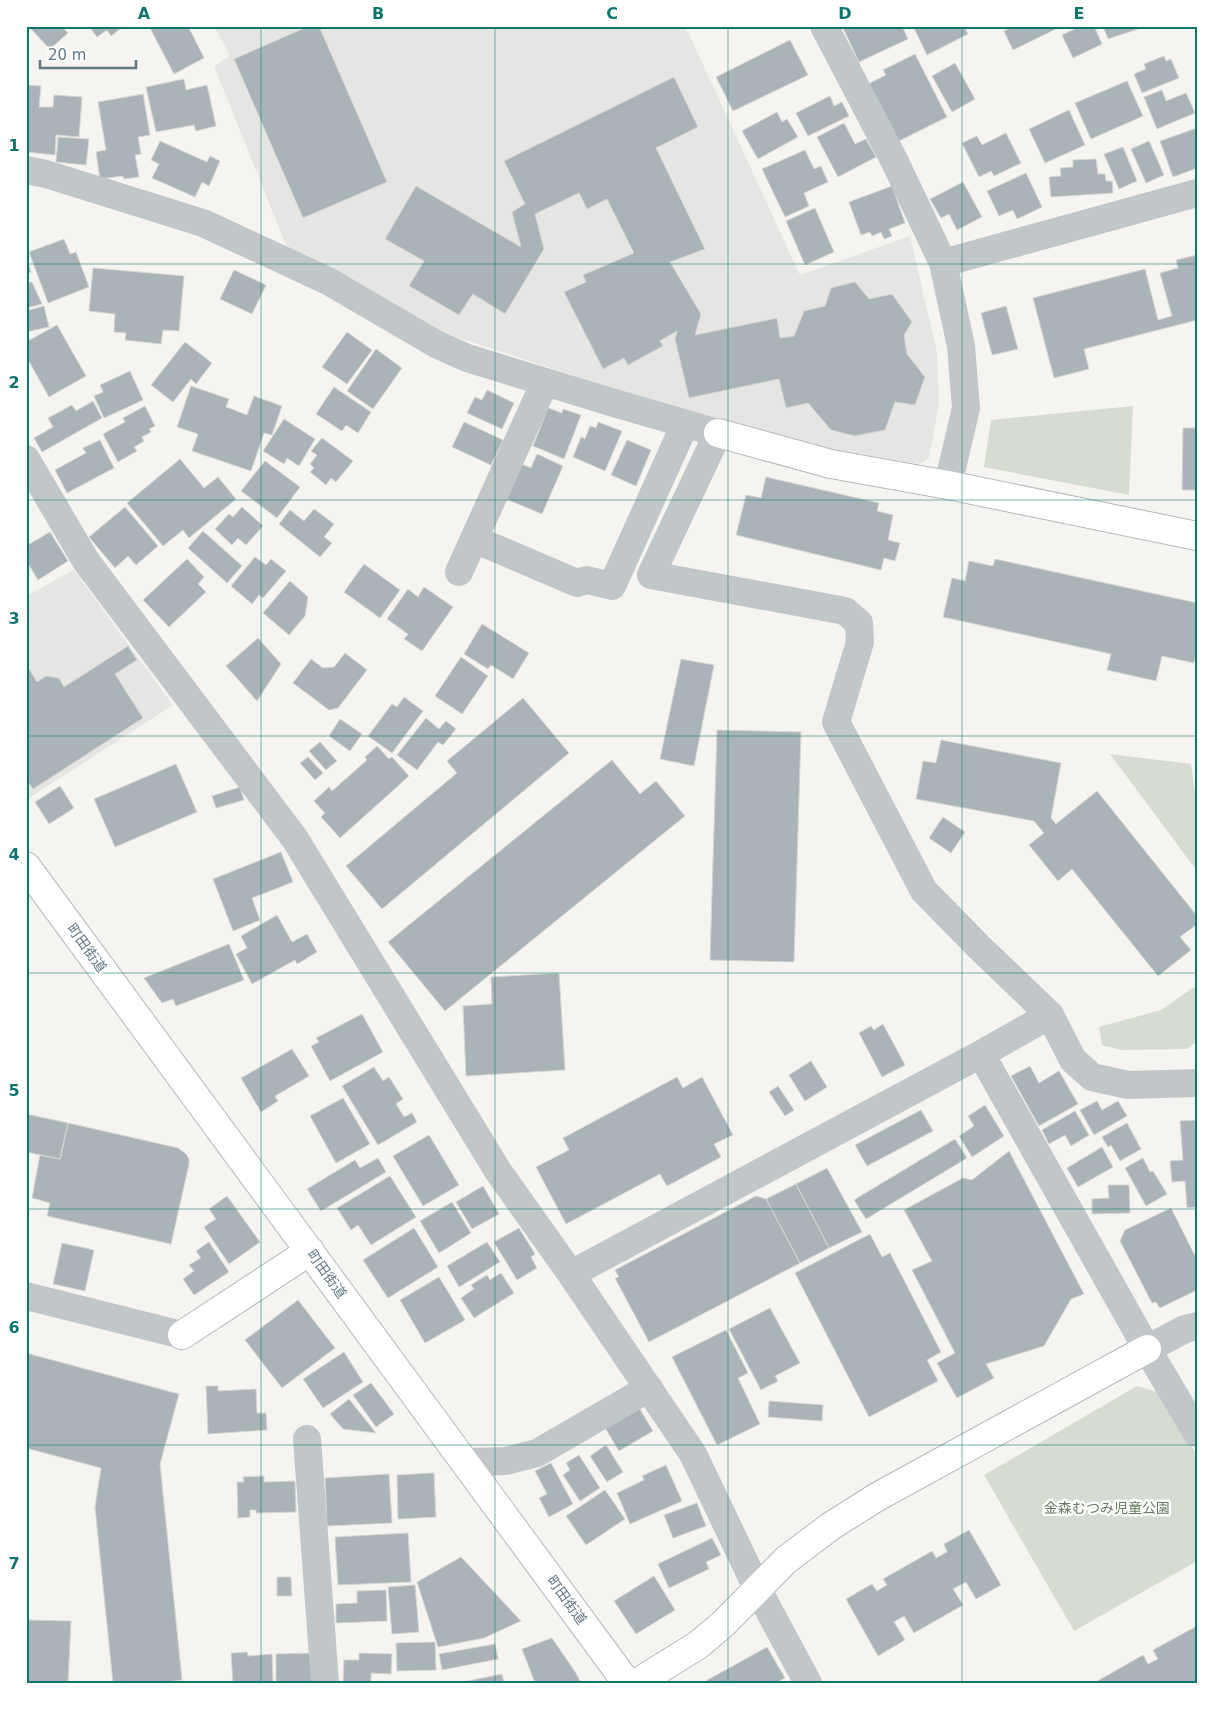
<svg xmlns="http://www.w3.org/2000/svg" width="1223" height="1709" font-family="'DejaVu Sans','Noto Sans JP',sans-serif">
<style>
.built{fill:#e5e6e4}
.green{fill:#d6dcd1}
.building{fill:#aab4b8;stroke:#d6d5d3}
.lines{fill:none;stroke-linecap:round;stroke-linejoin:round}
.secondary-casing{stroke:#b3babd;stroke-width:30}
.street{stroke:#c1c6c9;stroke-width:28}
.secondary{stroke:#fff;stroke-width:28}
.grid{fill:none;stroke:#0f766e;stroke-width:1;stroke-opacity:0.55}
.labels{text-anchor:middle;stroke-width:5;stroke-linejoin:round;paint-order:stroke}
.street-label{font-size:14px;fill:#617784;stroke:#fff}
.park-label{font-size:14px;fill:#677a60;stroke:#fff}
.neatline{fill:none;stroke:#0f766e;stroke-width:2}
.grid-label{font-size:16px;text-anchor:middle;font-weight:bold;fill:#0f766e}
</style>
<rect width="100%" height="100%" fill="#f5f4f0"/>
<path class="built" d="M214,26H683L689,34L800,275L910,236L937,352L939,403L929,458L920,464L831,449L623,392L447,334L287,248L214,66L230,56Z
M74,570L173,705L26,800V596Z"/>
<path class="green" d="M1133,406L1129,495L984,467L991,420Z
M1110,754L1191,764L1197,806V871Z
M1197,985V1041L1187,1049L1121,1050L1102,1045L1099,1027L1161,1010Z
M1137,1386L1160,1393L1197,1455V1561L1074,1631L984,1475Z"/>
<path class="building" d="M28,26H61L68,33L50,49Z
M89,26H124L111,36L107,30L97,37Z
M149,26H188L204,58L174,74Z
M309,26H319L387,182L303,218L234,59Z
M847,26H902L908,39L859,62L843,28Z
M913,26H964L968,34L927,55Z
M1015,26H1062L1013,50L1004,31Z
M1081,26H1094L1102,44L1073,58L1062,35Z
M1103,26H1147L1108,39Z
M790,40L808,75L733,111L716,77Z
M915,54L947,117L897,142L868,84L886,75L883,70Z
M1164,56L1166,61L1171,59L1179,78L1142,93L1134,74L1146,69L1144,64Z
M955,63L975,99L952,112L932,76Z
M674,77L698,127L656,148L705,249L670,262L701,314L695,335L777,318L780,338L794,336L804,311L825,306L831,288L855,282L869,299L892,294L912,322L904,335L907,354L925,377L915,405L895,402L885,430L855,436L831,430L808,403L786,408L779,379L689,398L675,339L677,331L660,341L663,346L628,365L624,358L603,369L564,292L586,282L583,275L634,253L607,199L587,209L579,193L535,214L544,249L505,314L473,294L459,315L409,286L424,261L385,239L416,186L521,247L512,212L525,204L504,161Z
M184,79L186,90L207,85L216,126L196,131L194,125L156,132L146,87Z
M1127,81L1143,116L1091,139L1075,103Z
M26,85L41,86L39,107H53L54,95L82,97L79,137L56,135L55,155L26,152Z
M1162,90L1166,101L1186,93L1195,113L1157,129L1144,97Z
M143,94L150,135L138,137L141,154L135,155L139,177L124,179L123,176L100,179L96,152L106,150L98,102Z
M830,96L834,106L842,102L849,116L808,136L796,113Z
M1069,110L1085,145L1045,163L1029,129Z
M777,112L782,122L787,119L798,137L758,159L742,131Z
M844,123L855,144L866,139L876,157L838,177L817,137Z
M1197,128V168L1173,177L1160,141Z
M1006,133L1021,163L994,176L991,171L979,177L962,143L977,136L982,145Z
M58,137L89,139L86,165L56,162Z
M160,141L207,162L210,156L220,161L209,186L202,182L195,197L152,178L159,164L151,160Z
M1149,141L1164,175L1146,183L1131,149Z
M1123,147L1137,181L1119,189L1104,154Z
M805,150L814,169L821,166L828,182L804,193L809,206L785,217L762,169Z
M1096,159L1098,174H1105L1106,181H1112L1113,193L1051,197L1049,177L1061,176L1060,168L1073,167V160Z
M1026,173L1042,207L1017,219L1013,210L999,216L987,191Z
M963,182L982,217L957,230L949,214L941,218L930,199Z
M892,186L905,223L889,229L892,236L884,239L881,232L872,236L870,232L861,235L849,202Z
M815,208L834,252L805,265L786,221Z
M64,239L70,254L76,252L89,287L48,303L29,252Z
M1197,255V320L1084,349L1089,369L1054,378L1033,298L1145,269L1158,320L1172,316L1160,273L1178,268L1176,260Z
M26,256L31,272L26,274Z
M93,268L184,276L179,331L163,330L161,344L125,340L126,333L114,332L115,314L89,311Z
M234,270L266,285L252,314L220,299Z
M32,282L42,304L26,308V283Z
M44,306L49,327L26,332V311Z
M1006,306L1018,349L992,355L981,313Z
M57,325L86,376L49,397L26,356V342Z
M347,332L372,350L347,384L322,367Z
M185,342L212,363L196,384L191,379L173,402L151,385Z
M376,349L402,368L373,409L347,391Z
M130,371L143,400L104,418L94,396L103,392L100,385Z
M191,386L229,399L226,407L247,415L254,396L282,406L272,435L264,433L251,471L192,451L198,434L177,427Z
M334,387L371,412L358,433L346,425L342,431L316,414Z
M487,390L514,403L502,429L467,413L475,397L482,400Z
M93,401L102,418L42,452L34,438L53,427L48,418L72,405L76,411Z
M145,406L155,426L149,429L151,432L142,437L144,441L134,447L137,451L118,462L103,434L125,422L123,418Z
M548,408L562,413L563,409L581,415L564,459L533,446Z
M284,419L315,439L299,466L287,458L284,464L263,451Z
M464,422L503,440L491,465L452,447Z
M598,422L622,431L605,471L573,457L581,437L585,439L590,426L596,428Z
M1183,428H1197V490H1182Z
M322,438L353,461L336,482L331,478L326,485L310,472L314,468L310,464L317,455L311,451Z
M100,440L114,468L67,493L55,470L86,453L83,448Z
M627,440L651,450L636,486L611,475Z
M537,454L563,466L542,514L506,499L521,464L531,468Z
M180,459L204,488L218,477L236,499L189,538L183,530L163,546L127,503Z
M265,461L300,487L277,518L241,491Z
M766,477L879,503L877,511L893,515L888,540L900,543L895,561L884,558L881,570L736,535L746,495L761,498Z
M125,507L158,546L136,565L128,556L115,568L89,537Z
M242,507L263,526L246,545L238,538L232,545L215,529L229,514L233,517Z
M314,509L334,524L324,537L332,543L320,557L279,524L290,510L304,521Z
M203,531L242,566L227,583L188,548Z
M50,532L68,561L38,580L26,560V546Z
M255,557L266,565L271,559L286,571L263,598L259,595L252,604L231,586Z
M187,559L204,577L198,584L206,592L169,627L143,600Z
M995,559L1197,603V650L1194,663L1162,656L1156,681L1107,670L1111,654L943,617L952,578L965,581L969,561L993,566Z
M364,564L400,590L380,618L344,592Z
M290,581L308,597L305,616L289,635L263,613Z
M424,587L453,607L422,651L404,639L408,634L387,619L408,589L418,597Z
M482,624L529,653L513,679L491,665L488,669L464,654Z
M258,638L281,664L257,701L226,666Z
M128,646L137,660L115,674L143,718L33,789L26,779V664L37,682L46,676L59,678L64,687Z
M345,653L367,670L338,708L329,710L293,683L311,659L323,668L334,667Z
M461,657L488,676L462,714L435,696Z
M681,659L714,665L694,766L660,759Z
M404,697L423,711L392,753L368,736L392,704L397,707Z
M523,698L569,753L382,909L346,866L457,773L447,761Z
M426,718L439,729L446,721L456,729L443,745L438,742L417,770L397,755Z
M340,719L362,734L350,751L329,736Z
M717,730L801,732L794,962L710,960Z
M941,740L1061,763L1051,818L1056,824L1097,791L1197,916V924L1180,937L1191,950L1158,976L1072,869L1058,881L1029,845L1044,833L1034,821L916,799L923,761L936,763Z
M320,742L337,761L326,770L309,751Z
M377,746L389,759L392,757L409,776L340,838L321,817L325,813L314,801L329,787L332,791L367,760L365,757Z
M308,757L323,773L315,780L300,763Z
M612,760L640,794L656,781L685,816L445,1011L388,942Z
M176,764L197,812L115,847L94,799Z
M60,786L74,808L49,824L35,802Z
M240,787L244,800L216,808L212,796Z
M943,817L965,832L951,853L929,838Z
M281,852L293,882L252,898L260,920L233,931L213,879Z
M277,915L292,942L307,934L317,952L297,964L295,960L252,984L236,954L247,948L241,936Z
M229,944L244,980L176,1006L173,999L162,1003L144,978Z
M559,973L565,1070L466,1076L463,1006L492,1004L491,977Z
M362,1014L383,1052L330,1081L311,1046L319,1042L316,1038Z
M883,1024L905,1065L882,1077L859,1033L871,1026L874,1030Z
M292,1049L309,1076L275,1096L278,1101L261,1112L241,1078Z
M811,1061L827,1087L805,1101L789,1075Z
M1030,1066L1039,1083L1059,1071L1078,1104L1039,1126L1011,1076Z
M374,1067L383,1081L389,1077L403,1099L396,1104L404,1117L412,1113L417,1122L378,1145L342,1086Z
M677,1077L683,1088L702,1077L733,1135L714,1144L721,1157L667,1186L660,1174L566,1224L536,1167L569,1150L563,1138Z
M778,1086L794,1110L785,1116L769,1092Z
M343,1098L370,1144L336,1163L310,1116Z
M1097,1101L1102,1110L1118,1101L1127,1116L1094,1135L1080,1110Z
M985,1105L1004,1136L972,1157L959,1136L974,1126L968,1116Z
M921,1110L933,1131L867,1166L855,1145Z
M1075,1111L1089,1135L1071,1146L1065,1135L1049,1144L1042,1130Z
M26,1114L68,1123L60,1159L26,1152Z
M1197,1120V1207L1187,1208L1185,1181L1172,1182L1170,1161L1183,1160L1180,1121Z
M68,1123L178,1148L186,1154L189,1159V1164L171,1244L47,1216L50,1203L32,1198L40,1155L60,1159Z
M1127,1123L1141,1149L1120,1161L1111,1145L1108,1147L1102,1137Z
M429,1135L459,1185L423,1206L393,1156Z
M955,1139L967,1158L866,1219L854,1200Z
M1102,1147L1113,1167L1078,1187L1067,1168Z
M1009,1151L1084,1294L1071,1299L1044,1346L986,1364L994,1378L957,1398L937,1363L955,1353L912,1270L932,1261L904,1210L963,1178L972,1180Z
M378,1158L386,1172L321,1211L307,1189L355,1160L360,1168Z
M1143,1158L1150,1172L1153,1171L1167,1194L1146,1206L1125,1168Z
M827,1168L862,1232L829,1248L796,1184Z
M390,1176L416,1217L371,1245L358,1225L351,1230L337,1208Z
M796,1184L829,1248L800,1263L766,1199Z
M1108,1185H1129L1130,1213L1092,1214V1199L1109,1198Z
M483,1186L499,1214L472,1229L456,1202Z
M227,1196L260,1242L229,1264L204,1227L216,1219L209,1209Z
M756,1196L766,1199L800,1263L649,1342L615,1278L619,1277L615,1270Z
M452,1202L471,1233L439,1253L420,1221Z
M1171,1208L1197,1260V1290L1160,1308L1156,1302L1152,1303L1120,1241L1125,1230Z
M414,1228L438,1267L388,1298L363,1260Z
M519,1228L535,1254L531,1257L537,1268L517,1280L494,1242Z
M870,1234L882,1257L890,1253L941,1352L927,1360L938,1381L869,1417L795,1273Z
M209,1242L229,1272L194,1295L183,1279L194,1271L189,1265L201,1258L196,1251Z
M487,1242L500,1262L459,1287L447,1266Z
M62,1243L94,1250L85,1291L53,1284Z
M501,1273L514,1293L474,1318L461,1298L474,1289L471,1285L487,1275L490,1280Z
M439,1277L465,1320L425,1343L400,1300Z
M298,1300L335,1348L282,1388L245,1340Z
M770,1308L800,1363L775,1376L778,1381L761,1390L729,1329Z
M726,1330L748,1373L738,1378L760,1424L717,1445L672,1357Z
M344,1352L363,1382L323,1408L303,1379Z
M26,1353L179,1394L160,1464L182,1680L158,1683H113L95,1507L101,1468L26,1448Z
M371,1383L394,1414L376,1427L353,1395Z
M206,1386H218V1391L256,1389L257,1413H266L267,1430L208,1434Z
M349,1399L376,1433L343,1429L330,1414Z
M769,1401L823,1405L822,1421L768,1417Z
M638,1406L653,1431L619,1451L604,1426Z
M606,1445L623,1472L607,1482L590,1456Z
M579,1455L600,1488L580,1501L563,1475L570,1470L566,1463Z
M551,1463L573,1504L549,1517L539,1498L547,1494L535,1471Z
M666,1465L682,1501L630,1524L617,1493L644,1480L642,1476Z
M434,1473L436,1517L398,1519L397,1475Z
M389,1474L392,1523L327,1526L325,1478Z
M264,1476V1482L295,1481L296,1512L256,1513V1510H250V1517L238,1518L237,1482H244L243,1477Z
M605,1490L625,1519L586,1545L566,1516Z
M697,1503L706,1526L673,1538L664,1515Z
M969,1530L1001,1585L976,1599L966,1582L953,1589L963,1605L914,1633L904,1616L894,1622L905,1640L878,1656L846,1599L872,1584L877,1591L887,1585L883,1579L932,1551L936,1558L947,1552L944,1544Z
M408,1533L411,1582L338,1585L335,1537Z
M712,1538L721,1555L706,1562L709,1569L669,1588L658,1564Z
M461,1557L521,1621L484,1638L438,1647L417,1582Z
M654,1576L675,1610L636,1634L614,1601Z
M277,1577H291L292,1596H277Z
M415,1585L419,1632L392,1634L388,1587Z
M386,1590L387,1621L336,1623V1604L357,1603V1591Z
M26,1620L71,1621L68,1683H26Z
M1197,1626V1683H1094L1143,1655L1148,1664L1158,1659L1153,1650Z
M552,1638L576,1673L581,1683H535L522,1649Z
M435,1642L436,1670L397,1671L396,1643Z
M495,1644L498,1659L442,1670L439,1654Z
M767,1647L785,1678L776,1683H702Z
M247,1652L248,1656L272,1654L273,1683H233L231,1653Z
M311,1653L312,1683H276V1654Z
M359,1653L392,1654L391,1674L371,1673V1683H343L344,1660H359Z
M502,1674L504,1683H458Z"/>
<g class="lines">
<g class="secondary-casing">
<path id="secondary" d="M718,433L831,464L948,485L1197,536
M26,866L627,1683
M182,1335L310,1251
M637,1683L698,1645L723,1624L786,1560L831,1526L877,1497L1147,1349"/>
</g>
<path class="street" d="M824,26L895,162L943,263L961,346L966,408L948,485
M26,170L46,174L203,223L328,281L436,344L467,358L614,403L718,433L651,575L845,611L859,623L860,642L836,722L924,891L980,948L1050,1015L1073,1060L1092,1077L1128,1085L1197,1083
M943,263L1197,193
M26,459L86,561L295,839L498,1171L571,1274L693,1454L757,1588L808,1683
M474,539L577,583L587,580L612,586L685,424
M459,572L545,382
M981,1054L1147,1349L1197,1433
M571,1274L981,1054L1050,1015
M26,1296L182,1335
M1147,1349L1185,1329L1197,1326
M307,1439L325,1683
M466,1462L506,1461L537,1453L649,1388"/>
<use href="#secondary" class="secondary"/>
</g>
<path class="grid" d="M261,26V1683M495,26V1683M728,26V1683M962,26V1683M26,264H1197M26,500H1197M26,736H1197M26,973H1197M26,1209H1197M26,1445H1197"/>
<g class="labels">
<g class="street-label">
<text transform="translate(87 948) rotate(54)" y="5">町田街道</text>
<text transform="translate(327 1274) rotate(54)" y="5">町田街道</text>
<text transform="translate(567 1600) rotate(54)" y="5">町田街道</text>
</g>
<g class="park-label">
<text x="1107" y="1513">金森むつみ児童公園</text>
</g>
</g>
<rect width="1223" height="1709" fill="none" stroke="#ffffff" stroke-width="55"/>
<path d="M40 60v8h96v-8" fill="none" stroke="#617784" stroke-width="2.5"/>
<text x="48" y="60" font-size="15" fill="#617784" stroke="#ffffff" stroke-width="4" paint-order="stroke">20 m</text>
<rect x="28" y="28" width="1168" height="1654" class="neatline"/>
<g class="grid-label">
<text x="144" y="19">A</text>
<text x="378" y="19">B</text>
<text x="612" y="19">C</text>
<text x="845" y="19">D</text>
<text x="1079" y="19">E</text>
<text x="14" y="151">1</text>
<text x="14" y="388">2</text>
<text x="14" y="624">3</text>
<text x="14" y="860">4</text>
<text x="14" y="1096">5</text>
<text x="14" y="1333">6</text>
<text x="14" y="1569">7</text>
</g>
</svg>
